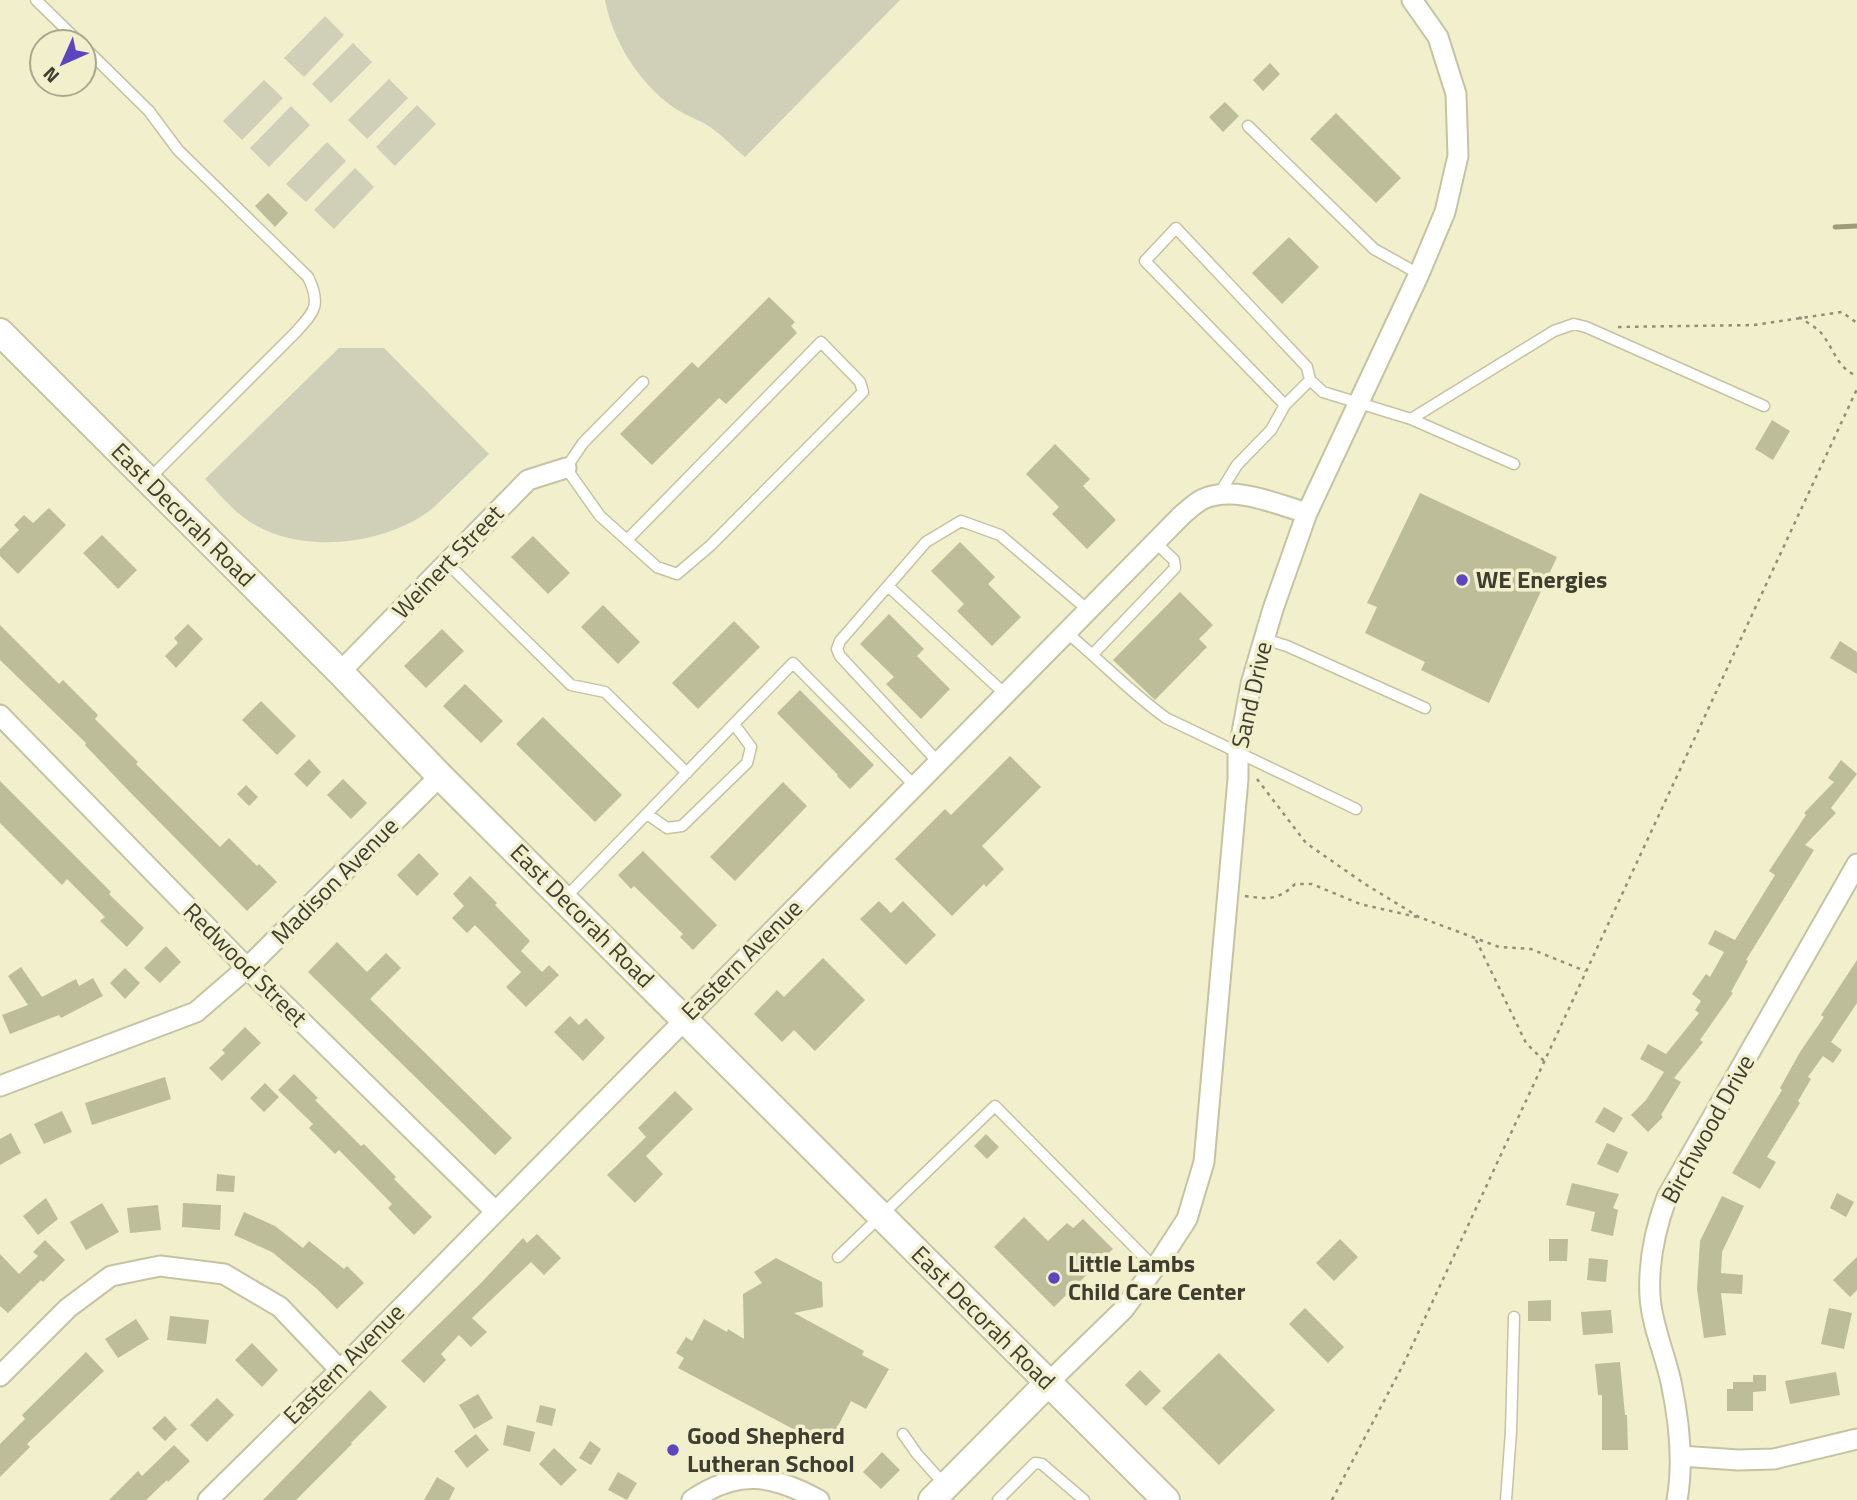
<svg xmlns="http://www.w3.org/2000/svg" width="1857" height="1500" font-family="'Titillium Web',sans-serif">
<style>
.green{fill:#d0d0b8}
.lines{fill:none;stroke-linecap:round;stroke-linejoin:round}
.stream{stroke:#9e9d7b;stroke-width:5}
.building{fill:#bebd9a}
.lane-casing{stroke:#c5c3a1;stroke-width:13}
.street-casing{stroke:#c5c3a1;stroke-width:23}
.secondary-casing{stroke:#c5c3a1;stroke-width:30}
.path{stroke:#918f78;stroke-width:2.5;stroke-dasharray:3.5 5;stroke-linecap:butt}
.lane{stroke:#fff;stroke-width:10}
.street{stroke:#fff;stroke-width:19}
.secondary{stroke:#fff;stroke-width:26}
.poi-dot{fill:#5b46be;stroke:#f1efcc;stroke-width:2.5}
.labels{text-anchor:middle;stroke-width:7;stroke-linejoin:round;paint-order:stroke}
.street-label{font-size:24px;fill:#3e3d2f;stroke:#f1efcc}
.poi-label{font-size:24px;font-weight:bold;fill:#3e3d2f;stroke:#f1efcc;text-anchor:start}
</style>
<rect width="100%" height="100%" fill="#f1efcc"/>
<path class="green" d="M605,0H900L745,157C733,147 720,133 707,125C693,117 677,112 665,101C635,76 612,38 605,0Z
M325,16L344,35L304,77L284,58Z
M353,43L372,62L331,103L312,84Z
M389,79L408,98L367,139L348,120Z
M264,80L283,98L242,140L223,121Z
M417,105L436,124L395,166L376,147Z
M291,106L310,125L269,167L250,148Z
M327,142L346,161L306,202L286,184Z
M355,168L374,187L334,229L314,210Z
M339,348H384L489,454L432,509C387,544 307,554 257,526C236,515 221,496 205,479Z"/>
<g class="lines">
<path class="stream" d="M1835,227L1857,226"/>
</g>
<path class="building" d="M1270,63L1280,74L1263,91L1253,80Z
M1225,102L1239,116L1223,132L1209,117Z
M1336,113L1401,178L1376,203L1310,139Z
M268,193L288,213L275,227L255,206Z
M1289,237L1319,267L1282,304L1252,273Z
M769,297L795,322L791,326L797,333L726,404L719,398L652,465L620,434L692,362L698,368Z
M1772,420L1790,431L1773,460L1755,449Z
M1055,444L1090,479L1083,486L1116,520L1087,549L1052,514L1059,507L1026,474Z
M1420,493L1557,557L1489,703L1421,670L1425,662L1365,633L1377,607L1367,603Z
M49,508L66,525L18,574L0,556V549L19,530L14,525L24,515L33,523Z
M102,535L137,570L118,589L83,553Z
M533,536L570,573L548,594L511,557Z
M960,542L995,577L988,584L1021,617L992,646L957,611L964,604L931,571Z
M1180,592L1213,625L1199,639L1207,647L1155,700L1113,660Z
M603,605L640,642L618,664L581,627Z
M889,614L924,649L917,656L950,689L921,719L886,684L894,677L860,644Z
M734,621L760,647L698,709L672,683Z
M188,624L203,639L176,668L165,656L178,643L174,638Z
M0,625L59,684L63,680L98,715L95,719L138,762L136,764L220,847L229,838L257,866L259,864L277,882L247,911L126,788L85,745L86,743L0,660Z
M442,629L464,651L426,688L404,666Z
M1840,641L1857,652V674L1830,658Z
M465,684L503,721L481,743L443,706Z
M800,690L874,765L850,789L837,776L838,775L777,713Z
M261,701L296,736L277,755L242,720Z
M543,717L622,795L595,822L516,744Z
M1010,756L1041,787L982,846L1004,869L986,887L984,884L952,916L895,859L945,809L951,815Z
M309,759L321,772L307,787L294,774Z
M1841,760L1857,774L1831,808L1836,813L1805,845L1814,850L1746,960L1748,961L1731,992L1733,993L1700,1040L1703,1042L1674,1078L1681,1082L1661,1115L1663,1117L1648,1132L1631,1115L1646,1100L1664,1072L1640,1059L1648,1044L1666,1054L1699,1013L1695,1010L1701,1001L1692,994L1706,974L1710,977L1724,952L1708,944L1715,930L1735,940L1775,875L1769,871L1806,815L1804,813L1834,782L1828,778Z
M343,779L367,803L351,819L327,795Z
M0,781L111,892L109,894L144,928L127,947L100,921L105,917L67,879L62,885L0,823Z
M783,782L807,806L735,881L710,857Z
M246,785L258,797L249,806L237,794Z
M643,851L717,925L693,950L680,937L683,934L634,886L631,889L618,875Z
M419,853L439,874L417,896L397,875Z
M470,876L497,903L495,905L530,941L521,951L542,972L549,965L559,975L526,1007L506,987L521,972L475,925L467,933L452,918L464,906L453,894Z
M879,901L891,913L903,901L936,935L906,965L860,919Z
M337,942L367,972L386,953L401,968L370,999L512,1138L495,1155L308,972Z
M166,946L181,962L160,983L144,968Z
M823,958L865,1000L815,1051L794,1030L782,1042L754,1014L777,990L784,997Z
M1857,960V1003L1831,1042L1842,1050L1833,1063L1823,1056L1808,1077L1811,1079L1798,1101L1800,1103L1767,1157L1776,1162L1760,1189L1732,1173L1782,1090L1780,1088L1800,1052L1824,1017L1821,1015Z
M21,967L42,997L76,979L79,986L93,978L103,996L61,1018L59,1015L10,1034L2,1015L28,1005L8,976Z
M125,968L140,983L125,999L110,983Z
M570,1016L579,1025L586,1018L605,1038L583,1061L554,1032Z
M245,1027L261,1043L222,1081L209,1068L225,1053L222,1050Z
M294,1074L318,1098L315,1100L361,1146L364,1144L396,1177L394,1179L432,1217L414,1235L388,1208L392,1204L339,1150L335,1154L309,1128L313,1124L278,1090Z
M165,1077L171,1099L92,1125L85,1103Z
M265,1083L279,1097L264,1112L250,1098Z
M675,1091L693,1109L646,1156L663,1174L635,1203L607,1175L646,1137L638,1128Z
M1604,1107L1623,1118L1614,1133L1595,1122Z
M62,1111L72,1132L44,1144L34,1124Z
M11,1133L21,1153L0,1165V1139Z
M986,1134L999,1147L987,1159L974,1146Z
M1607,1143L1628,1152L1618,1173L1597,1164Z
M217,1174L235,1176L234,1192L216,1191Z
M1572,1183L1619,1194L1613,1208L1618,1210L1613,1236L1591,1231L1595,1212L1566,1205Z
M1837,1193L1854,1202L1846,1217L1830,1208Z
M1722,1196L1744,1206L1722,1252L1721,1273L1743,1275L1742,1294L1721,1293L1726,1335L1704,1338L1697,1289L1700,1241Z
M46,1198L58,1219L38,1235L23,1216Z
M102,1203L119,1232L86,1250L70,1222Z
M183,1203L221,1205L220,1230L182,1227Z
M158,1205L161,1230L130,1233L127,1208Z
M244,1212L275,1226L303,1248L309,1241L344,1269L347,1266L364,1283L337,1309L317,1289L272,1252L234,1235Z
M1024,1217L1048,1241L1067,1223L1073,1228L1083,1219L1113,1249L1054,1307L994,1247Z
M537,1234L561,1258L544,1275L531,1262L472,1318L487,1332L471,1347L459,1335L441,1354L446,1360L424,1383L401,1361L481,1283L523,1238L527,1243Z
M1340,1239L1358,1257L1334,1281L1316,1263Z
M1549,1239H1568L1567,1261H1549Z
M45,1240L65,1260L43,1282L41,1280L8,1313L0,1306V1254L19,1274L38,1256L33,1252Z
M1857,1257V1290L1850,1297L1833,1280Z
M776,1258L822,1282L823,1307L794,1313L864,1351L862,1355L889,1369L866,1409L851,1401L827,1447L678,1368L684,1358L676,1353L686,1337L692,1341L704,1319L727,1332L728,1329L744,1339L743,1294L762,1283L754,1272Z
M1589,1258L1608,1260L1606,1282L1587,1280Z
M1551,1300V1321H1528V1301Z
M1305,1308L1344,1347L1328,1363L1289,1324Z
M1829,1308L1852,1313L1844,1349L1821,1344Z
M1611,1310L1613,1333L1583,1335L1581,1312Z
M170,1316L209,1320L206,1344L167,1340Z
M136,1319L149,1339L118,1358L105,1339Z
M252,1343L278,1370L262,1387L235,1360Z
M86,1352L104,1371L27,1444L30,1447L0,1477V1444L25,1419L22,1415Z
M1219,1353L1275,1410L1219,1465L1162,1408Z
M1620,1362L1625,1415H1627L1628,1450H1602V1395H1598L1595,1364Z
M1140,1370L1161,1391L1146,1406L1125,1385Z
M1836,1372L1840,1395L1790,1404L1785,1381Z
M1753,1375H1766V1391L1753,1392V1411H1727V1389H1733V1382H1753Z
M370,1390L387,1407L351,1443L352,1444L296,1500H263Z
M478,1394L493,1418L474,1429L459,1405Z
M217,1398L234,1415L207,1442L190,1425Z
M540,1405L556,1409L552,1426L536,1422Z
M165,1416L177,1429L165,1441L152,1428Z
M507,1425L535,1432L530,1452L503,1445Z
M476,1434L489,1450L467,1468L454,1451Z
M590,1441L601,1449L591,1465L579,1458Z
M174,1445L190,1461L168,1482L167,1480L146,1500H109L138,1471L142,1476Z
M554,1448L577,1470L561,1486L539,1464Z
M882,1452L900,1470L881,1489L863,1472Z
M618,1472L637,1483L627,1500L608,1490Z
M437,1477L455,1488L449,1500H424Z"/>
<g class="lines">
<g class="lane-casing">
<path id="lane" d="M36,0L79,42
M84,47L149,111L178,150L308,277C322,306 314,312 294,334L148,480
M1248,126L1374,249L1419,274
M1285,405L1145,261L1176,228L1307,367L1310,380L1323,392L1411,419L1514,464
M1411,419L1554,331L1574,324L1586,327L1764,406
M1219,494L1237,465L1271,430L1285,405L1310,380
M627,540L821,342L860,382L863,392L710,546L677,574L657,567L600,516L566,468L583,443L643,382
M447,563L571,685L605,692L687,773
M888,586L1005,694
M1066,632C1100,660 1130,692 1166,718L1356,809
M1264,639L1287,646L1425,708
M1093,654L1175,568L1174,560L1155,542
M938,762L840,656L837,649L840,641L926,542L961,521L1000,535L1088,610
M647,814L667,828L682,826L747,763L751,747L734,724
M565,898L793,663L915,786
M838,1257L995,1106L1155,1268
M903,1434L917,1454L944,1484
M998,1500L1035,1463L1042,1464L1084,1500
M1506,1500L1511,1431L1514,1317"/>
</g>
<g class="street-casing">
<path id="street" d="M340,672L528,480L566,468
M0,715L247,968L495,1211
M0,1086L196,1012L247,968L440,776
M0,1376L68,1308L111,1276L160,1266L224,1274L280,1307L340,1370
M1048,1383L1123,1310L1159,1262L1187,1219L1204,1162L1238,779V754L1251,684L1273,609L1307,513L1419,274L1445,212L1458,156L1456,94L1438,37L1412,0
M1680,1456L1738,1460L1774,1459L1857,1439
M208,1500L340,1370L1181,516C1188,510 1195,503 1203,499C1236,485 1275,504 1307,513
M692,1500C738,1469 771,1474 819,1500
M1677,1500C1684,1461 1679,1420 1671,1382C1665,1354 1652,1326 1650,1297C1648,1262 1655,1229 1667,1197L1857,864"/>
</g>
<g class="secondary-casing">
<path id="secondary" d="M0,332L340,672L440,776L1166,1500
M932,1500L1048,1383"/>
</g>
<path class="path" d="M1799,317C1806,322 1816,327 1822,334C1834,349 1837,368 1857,376
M1618,327L1754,325L1842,312L1857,323
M1257,779L1306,843L1365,884L1419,917L1499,947L1531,949L1585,971
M1245,896C1267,899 1278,901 1295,884H1312L1360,904L1417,917
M1476,940L1526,1043L1544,1061
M1332,1500L1405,1361L1857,389"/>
<use href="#lane" class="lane"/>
<use href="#street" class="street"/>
<use href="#secondary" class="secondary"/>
</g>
<g class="poi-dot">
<circle cx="1462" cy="580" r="7"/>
<circle cx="1054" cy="1278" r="7"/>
<circle cx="673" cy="1450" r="7"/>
</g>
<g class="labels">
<g class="street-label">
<text transform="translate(183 515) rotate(45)" y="8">East Decorah Road</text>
<text transform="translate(448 562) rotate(-46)" y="8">Weinert Street</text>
<text transform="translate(1252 695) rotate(-77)" y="8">Sand Drive</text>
<text transform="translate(335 881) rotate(-45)" y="8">Madison Avenue</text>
<text transform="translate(582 916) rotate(45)" y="8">East Decorah Road</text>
<text transform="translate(742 960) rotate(-45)" y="8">Eastern Avenue</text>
<text transform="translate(245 965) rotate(45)" y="8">Redwood Street</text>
<text transform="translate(1708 1129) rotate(-61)" y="8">Birchwood Drive</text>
<text transform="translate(983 1318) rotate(45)" y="8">East Decorah Road</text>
<text transform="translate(344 1364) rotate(-45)" y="8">Eastern Avenue</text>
</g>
<g class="poi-label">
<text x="1476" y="588">WE Energies</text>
<text x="1068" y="1272">Little Lambs<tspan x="1068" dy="28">Child Care Center</tspan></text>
<text x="687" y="1444">Good Shepherd<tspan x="687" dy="28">Lutheran School</tspan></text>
</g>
</g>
<g transform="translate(63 63) rotate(225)"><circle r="33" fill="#f1efcc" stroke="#a9a88d" stroke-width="2"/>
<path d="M0-5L12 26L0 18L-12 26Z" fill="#5b46be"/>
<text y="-10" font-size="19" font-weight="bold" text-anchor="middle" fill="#3e3d2f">N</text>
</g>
</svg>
